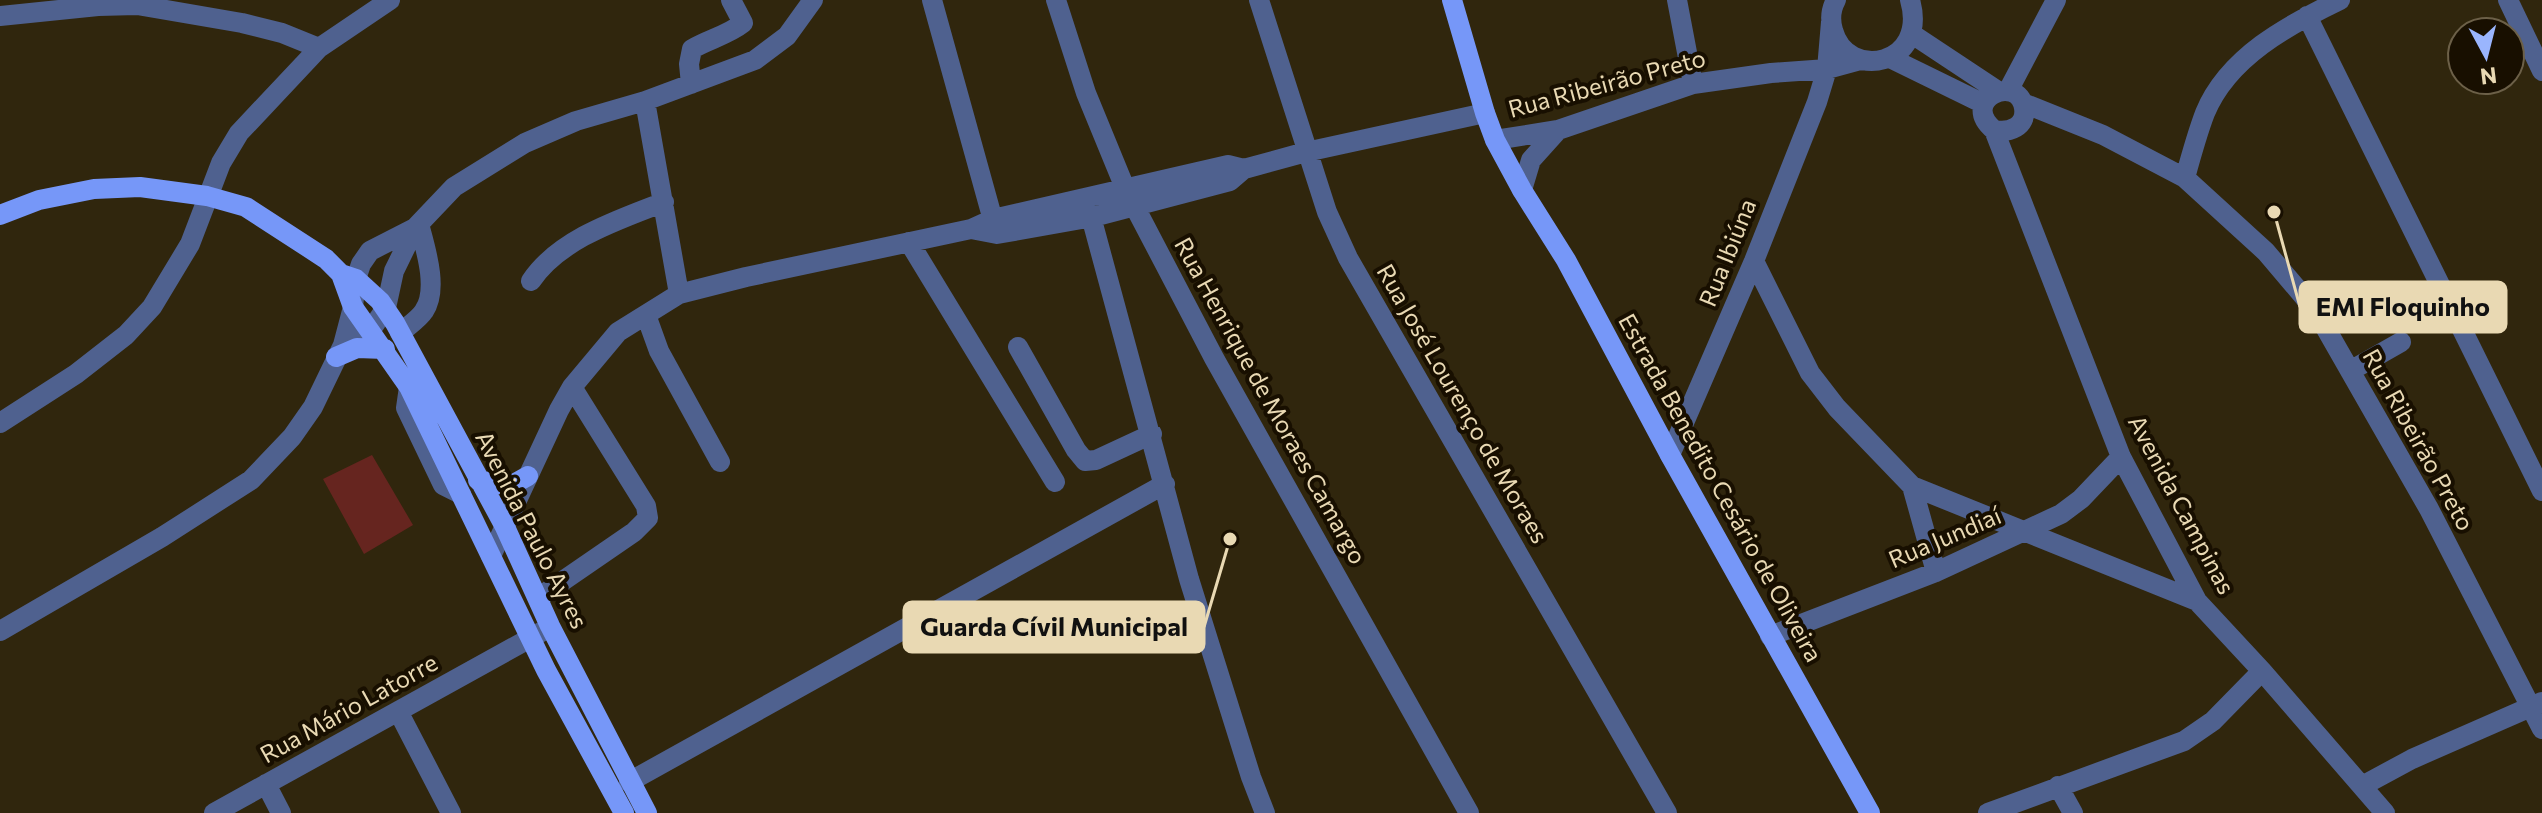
<svg xmlns="http://www.w3.org/2000/svg" width="2542" height="813" font-family="Commissioner,sans-serif">
<style>
.green{fill:#66251f}
.lines{fill:none;stroke-linecap:round;stroke-linejoin:round}
.minor{stroke:#4f618f;stroke-width:20}
.major{stroke:#7697f8;stroke-width:20}
.labels{text-anchor:middle;stroke-width:8;stroke-linejoin:round;paint-order:stroke}
.street-label{font-size:24px;fill:#e9d9b3;stroke:#180f00}
.leader{fill:none;stroke:#e9d9b3;stroke-width:3}
.callout-dot{fill:#e9d9b3;stroke:#180f00;stroke-width:3}
.callout{fill:#e9d9b3;stroke:#e9d9b3;stroke-width:3}
.callout-label{font-size:26px;text-anchor:middle;font-weight:bold;fill:#111}
</style>
<rect width="100%" height="100%" fill="#30260d"/>
<path class="green" d="M372,455L413,525L364,554L323,479Z"/>
<g class="lines">
<path class="minor" d="M932,0L996,231
M1056,0L1086,93L1125,188L1214,358L1469,813
M1259,0L1327,212L1348,258L1667,813
M1677,0L1693,84
M1836,0C1831,9 1830,20 1833,30C1847,82 1929,66 1910,0
M2508,0L2542,71
M0,16L98,6L137,5L242,23L282,33L319,48
M2307,16L2542,491
M1912,34L1998,91
M1890,58L1984,104
M691,84L689,64L692,49C709,39 728,35 743,23L731,0
M2008,91L2056,0
M645,101L679,294
M2023,103L2103,135L2185,178L2266,252L2305,298L2325,327L2429,509L2542,729
M1994,130C2009,133 2027,127 2024,108C2018,72 1958,100 1994,130L2121,457L2197,601L2262,671L2385,813
M1495,140L1558,130L1693,84L1771,73L1827,69L1860,60
M2185,178C2191,156 2197,134 2205,113C2228,57 2288,25 2340,0
M1522,190L1531,160L1558,130
M1086,198L1189,579L1251,777L1265,813
M971,229L997,234L1093,217L1230,181L1244,169L1306,152L1485,113
M909,242L1055,482
M1754,261L1810,373L1837,408L1912,486L2197,601
M531,281C559,239 618,220 664,202
M646,315L659,351L720,462
M400,333C408,326 419,319 424,311C439,289 425,247 419,224
M343,345L370,331L386,308L394,271L415,228
M1018,347L1076,450L1085,461L1096,460L1152,434
M2350,371L2401,342
M409,387L406,408L443,485L461,494
M0,423L76,374L126,335L152,307L190,244L221,163L239,133L319,48L390,0
M1670,455L1754,261L1817,102L1827,69L1831,22
M1912,486L1936,572
M491,556L559,410L572,387L618,332L679,294L746,277L971,229L993,219L1228,165L1244,169
M538,598L634,532L648,518L646,506L572,387
M0,631L162,537L251,480L292,437L313,407L343,345L353,307L356,279L361,264L370,251L415,228L454,187L525,143L576,121L645,101L755,60L787,36L813,0
M1770,636L1936,572L2061,514L2081,499L2121,457
M398,711L451,813
M629,782L1165,484
M266,784L281,813
M2058,786L2073,813
M2362,786L2412,759L2542,702
M214,813L543,631
M1988,813L2184,741L2213,721L2262,671"/>
<path class="major" d="M1452,0L1485,113L1495,140L1522,190L1566,260L1670,455L1870,813
M0,215L39,200L94,189L140,187L207,196L246,207L326,259L341,274L356,279L380,301L395,323L505,527L550,626L647,813
M341,274L353,307L409,387L546,670L624,813
M336,357L357,348L385,349
M478,480L510,486L528,476"/>
</g>
<g class="labels">
<g class="street-label">
<text transform="translate(1607 84) rotate(-15)" y="8">Rua Ribeirão Preto</text>
<text transform="translate(1728 253) rotate(-68)" y="8">Rua Ibiúna</text>
<text transform="translate(1270 401) rotate(61)" y="8">Rua Henrique de Moraes Camargo</text>
<text transform="translate(1462 404) rotate(60)" y="8">Rua José Lourenço de Moraes</text>
<text transform="translate(2418 440) rotate(61)" y="8">Rua Ribeirão Preto</text>
<text transform="translate(1720 488) rotate(61)" y="8">Estrada Benedito Cesário de Oliveira</text>
<text transform="translate(2181 505) rotate(62)" y="8">Avenida Campinas</text>
<text transform="translate(531 530) rotate(63)" y="8">Avenida Paulo Ayres</text>
<text transform="translate(1945 538) rotate(-23)" y="8">Rua Jundiaí</text>
<text transform="translate(349 709) rotate(-29)" y="8">Rua Mário Latorre</text>
</g>
</g>
<path class="leader" d="M2274 212L2300 307M1230 539L1204 627"/>
<g class="callout-dot">
<circle cx="2274" cy="212" r="8"/>
<circle cx="1230" cy="539" r="8"/>
</g>
<g class="callout">
<rect x="2300" y="282" width="206" height="50" rx="8"/>
<rect x="904" y="602" width="300" height="50" rx="8"/>
</g>
<g class="callout-label">
<text x="2403" y="316">EMI Floquinho</text>
<text x="1054" y="636">Guarda Cívil Municipal</text>
</g>
<g transform="translate(2486 56) rotate(173)"><circle r="38" fill="#180f00" stroke="#6c6048" stroke-width="2"/>
<path d="M0-6L14 30L0 20L-14 30Z" fill="#9ab5fd"/>
<text y="-12" font-size="22" font-weight="bold" text-anchor="middle" fill="#e9d9b3">N</text>
</g>
</svg>
